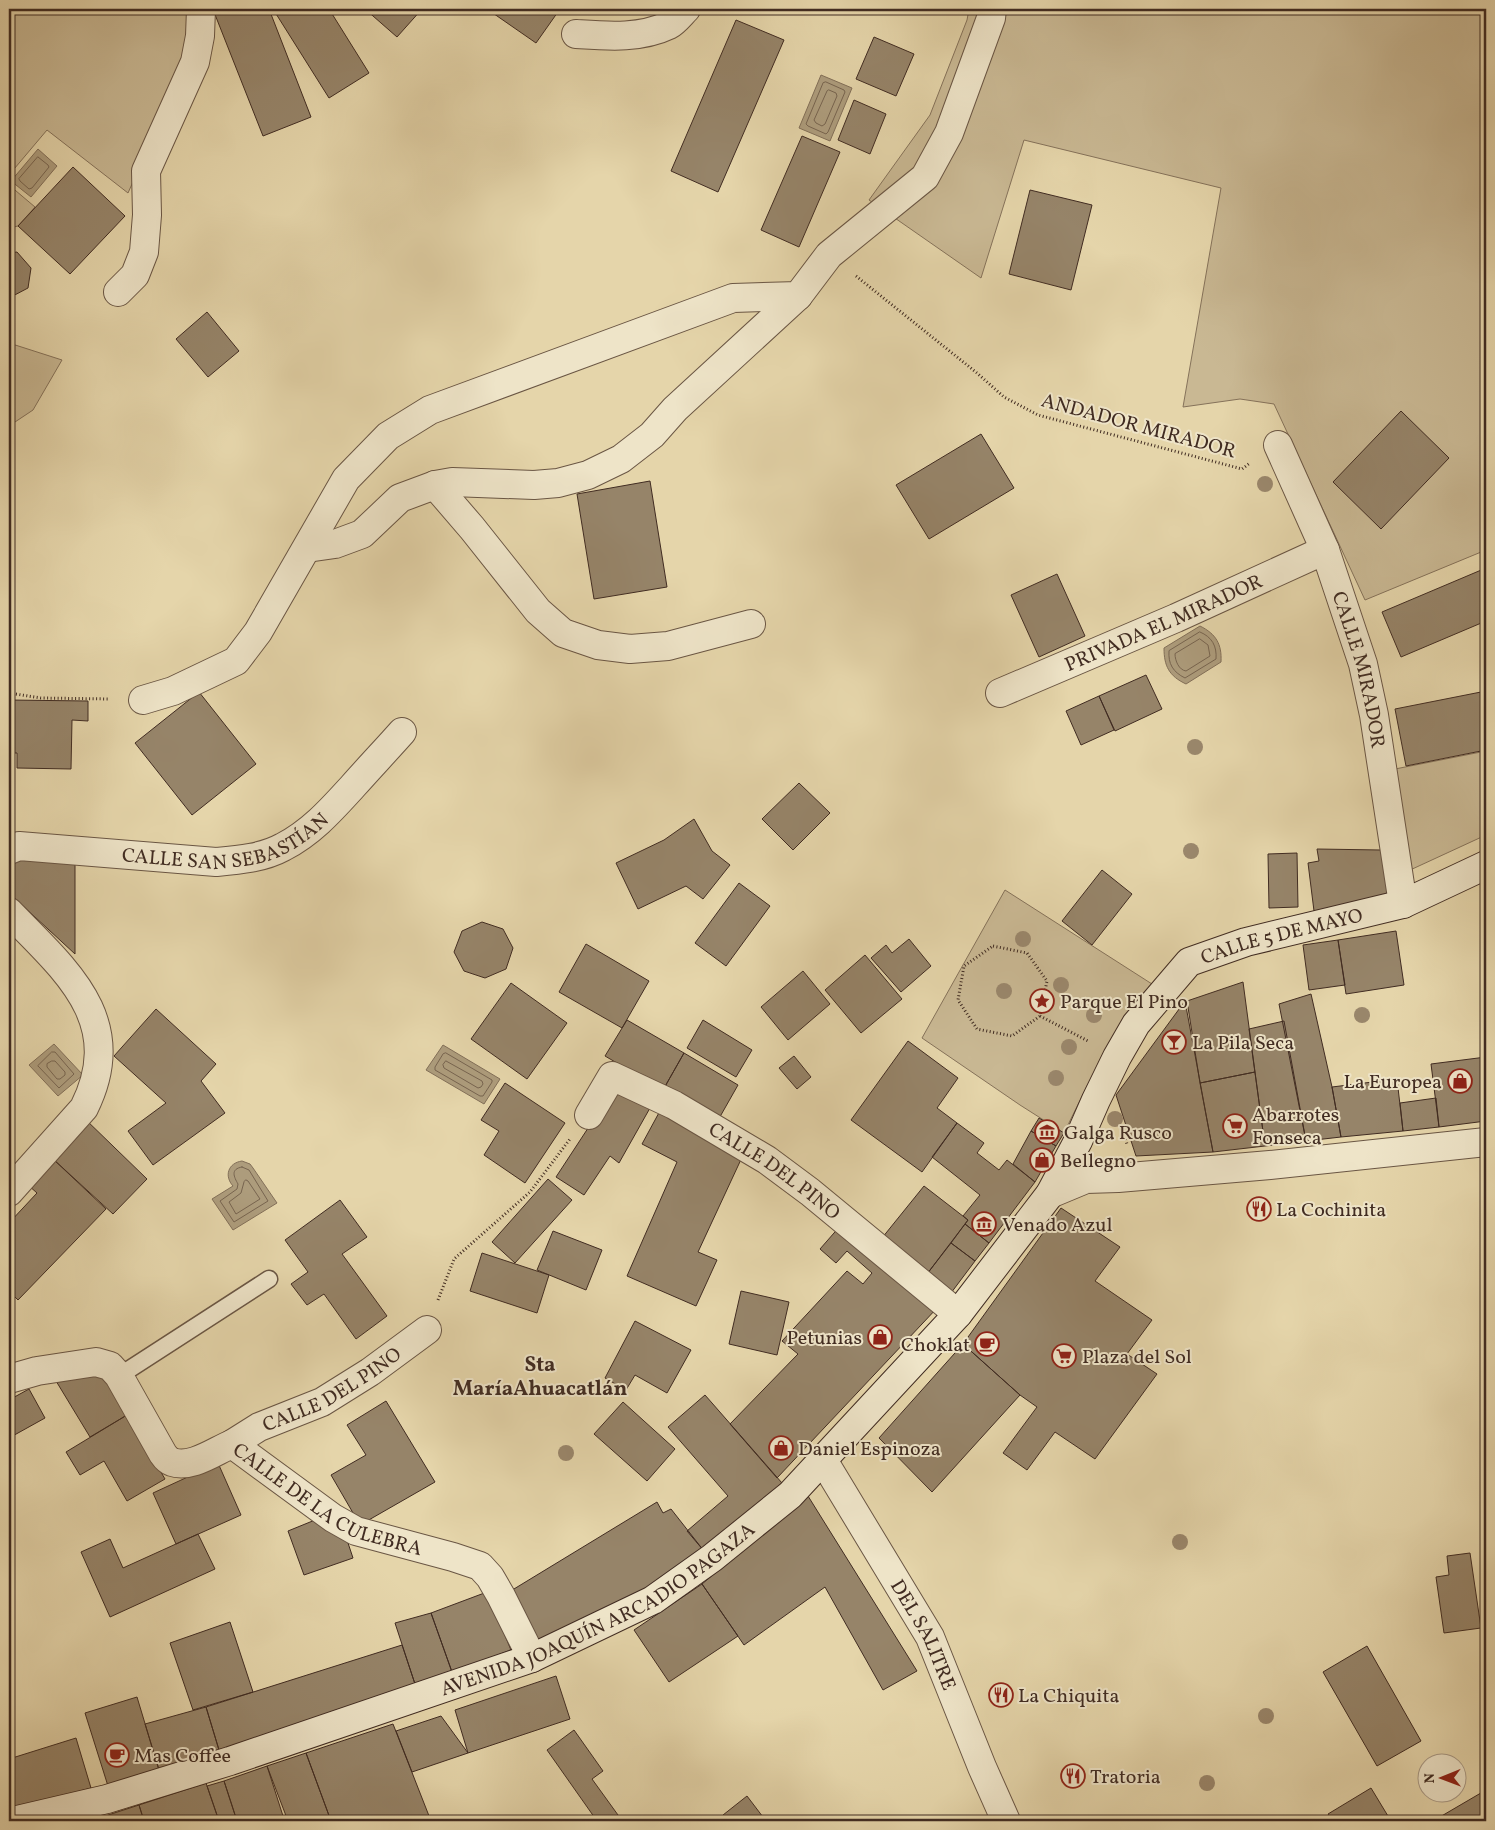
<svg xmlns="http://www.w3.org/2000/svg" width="1495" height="1830" font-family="Vollkorn,serif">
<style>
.green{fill:#c9b893;stroke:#85725a}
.water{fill:#ad9c7c;stroke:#826f58}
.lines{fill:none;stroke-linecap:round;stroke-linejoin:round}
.shore{stroke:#77644f;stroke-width:1}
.building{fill:#968469;stroke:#412c22}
.lane-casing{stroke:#6a5644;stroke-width:19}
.street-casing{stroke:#6a5644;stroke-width:30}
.secondary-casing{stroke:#412c22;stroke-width:30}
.path{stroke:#412c22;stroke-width:3;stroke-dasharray:1 2.5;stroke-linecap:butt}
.lane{stroke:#eee4c8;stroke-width:16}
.street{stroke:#eee4c8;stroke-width:28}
.secondary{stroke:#eee4c8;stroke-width:28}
.tree{fill:#9a876c}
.labels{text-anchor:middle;stroke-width:4;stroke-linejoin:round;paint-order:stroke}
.street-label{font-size:20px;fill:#412c22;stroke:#eee4c8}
.poi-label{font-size:20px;fill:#412c22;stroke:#eee4c8;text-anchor:start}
.neighbourhood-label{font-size:21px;font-weight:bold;fill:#412c22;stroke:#eee4c8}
</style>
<rect width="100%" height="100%" fill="#e5d5aa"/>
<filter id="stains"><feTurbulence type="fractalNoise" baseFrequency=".004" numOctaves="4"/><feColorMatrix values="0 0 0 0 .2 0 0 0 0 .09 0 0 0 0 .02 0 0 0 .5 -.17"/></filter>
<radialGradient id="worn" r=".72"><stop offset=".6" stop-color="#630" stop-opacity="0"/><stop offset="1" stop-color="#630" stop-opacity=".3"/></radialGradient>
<path class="green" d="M9,9H193V35L171,96L128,193L47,130L9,175Z
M969,9H1486V550L1365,600L1274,404L1240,399L1183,407L1221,188L1024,140L981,278L869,200L930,115L967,20Z
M9,185L35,207L18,226L9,228Z
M9,343L62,360L33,410L9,426Z
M1486,751V835L1408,871L1390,770Z
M1005,890L1152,984L1107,1051L1087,1086L1064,1133L1020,1105L922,1038Z"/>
<path class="water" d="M821,75L852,88L830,141L799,128Z
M38,149L57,166L31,197L11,181Z
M1200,626C1216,634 1222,644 1221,662L1186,684C1169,676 1164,666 1164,648Z
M54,1044L83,1075L58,1096L29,1065Z
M443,1045L500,1079L484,1104L426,1070Z
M242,1161L250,1164L253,1168L277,1203L233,1230L212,1199L233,1186C224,1176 228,1163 242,1161Z"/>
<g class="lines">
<path class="shore" d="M826,82L844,90L845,92L828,132L826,134L808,126L806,124L823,83Z
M829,90L836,93L837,96L825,124L822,126L816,123L814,120L827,91Z
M38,157L48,165L49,167L32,188L29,189L20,181L19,179Z
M1200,632C1212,637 1217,646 1216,659L1185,678C1173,672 1168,664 1169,651Z
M1200,639L1208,645L1210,656L1186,671C1179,670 1175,661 1175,654Z
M52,1052H55L74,1074L59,1088L38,1066Z
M446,1053L492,1080V1082L483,1096H480L435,1070V1067L443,1054Z
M52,1061H55L65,1072V1075L60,1079H57L47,1067V1064Z
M446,1061L482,1081L483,1084L481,1087L478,1088L444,1068L443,1065Z
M242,1167L249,1170L268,1201L234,1222L220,1201L237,1189L238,1184C234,1177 230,1169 242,1167Z
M246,1180L248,1181L260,1199L236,1214L229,1202L241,1193L244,1182Z"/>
</g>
<path class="building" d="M223,9H269L311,117L263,136L214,12Z
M273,9H329L369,73L329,98Z
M365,9H422L397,37Z
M487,9H560L536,43Z
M736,20L784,40L718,192L671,171Z
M874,37L914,54L896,96L856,79Z
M854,100L886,114L870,154L838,140Z
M802,136L840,152L799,247L761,230Z
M73,167L125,216L70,274L18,226Z
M1030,190L1092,205L1071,290L1009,274Z
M17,252L31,268L28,288L9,298V253Z
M207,312L239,351L208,377L176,339Z
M1401,411L1449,458L1381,529L1333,482Z
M981,434L1014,488L929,539L896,485Z
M650,481L667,587L594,599L577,494Z
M1486,568V621L1401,657L1382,612Z
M1057,574L1085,636L1039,657L1011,595Z
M1146,675L1162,709L1115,731L1099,696Z
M1486,691V750L1406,766L1395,709Z
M199,692L256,764L192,815L135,743Z
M1099,696L1114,730L1081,745L1066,711Z
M9,700L88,701V721L72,720L71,769L17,768V753H9Z
M799,783L830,813L793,850L762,819Z
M694,819L712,851L730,865L703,899L686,886L638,909L616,863L664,840Z
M1317,849L1381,850L1395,896L1314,911L1308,863L1319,861Z
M1297,853L1298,907L1269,908L1268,854Z
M9,857L75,860V954L9,893Z
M1102,870L1132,894L1092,945L1062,921Z
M739,883L770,906L726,966L695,943Z
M482,922L503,929L513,948L506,969L485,978L464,971L454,952L462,931Z
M1396,931L1404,985L1346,994L1338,940Z
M909,939L931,966L901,992L871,958L886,945L892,953Z
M1338,940L1345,985L1309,990L1303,945Z
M586,944L649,981L622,1028L559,992Z
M865,955L902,999L861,1033L825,990Z
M803,971L830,1004L788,1040L761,1007Z
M1243,982L1255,1072L1200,1083L1187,1001Z
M511,983L567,1023L527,1079L471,1039Z
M1311,994L1332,1087L1341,1137L1306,1141L1279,1004Z
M1185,1001L1213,1152L1136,1156L1116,1095Z
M156,1009L216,1064L201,1081L225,1113L153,1165L128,1131L166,1103L114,1056Z
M627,1020L684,1053L663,1090L605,1056Z
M703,1020L752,1050L736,1077L687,1048Z
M1284,1021L1306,1141L1265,1146L1249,1029Z
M908,1041L958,1078L937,1108L957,1123L922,1172L851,1120Z
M684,1053L738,1085L717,1122L663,1090Z
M794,1056L811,1077L797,1089L779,1068Z
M1486,1057V1121L1439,1127L1431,1064Z
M1255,1072L1265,1146L1213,1152L1200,1083Z
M1397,1079L1403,1131L1341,1137L1332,1087Z
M505,1083L565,1123L525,1183L484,1155L499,1131L481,1120Z
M613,1090L650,1108L619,1163L610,1156L584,1195L556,1177Z
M1436,1098L1439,1127L1403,1131L1400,1103Z
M661,1109L744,1153L698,1252L717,1260L696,1306L627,1276L677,1162L642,1144Z
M82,1116L147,1179L113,1214L52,1158Z
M1039,1118L1064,1133L1056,1146L1031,1131Z
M957,1123L984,1143L977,1153L999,1170L1007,1160L1035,1182L989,1243L965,1224L968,1220L963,1216L980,1195L932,1157Z
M1031,1131L1056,1146L1035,1182L1013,1164Z
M52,1158L106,1209L18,1300L9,1291V1223L37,1193L28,1185Z
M548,1179L572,1200L515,1263L492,1242Z
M924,1186L968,1220L927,1274L882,1238Z
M340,1200L367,1237L342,1254L387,1316L356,1339L324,1294L307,1305L291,1284L308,1272L285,1240Z
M1061,1208L1120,1247L1095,1281L1152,1320L1127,1354L1157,1374L1095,1459L1055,1432L1027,1470L1003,1453L1037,1407L1020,1395L963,1344Z
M965,1224L989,1243L975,1261L951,1243Z
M841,1225L938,1307L777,1478L730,1424L798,1354L782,1341L847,1271L863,1284L872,1273L847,1251L836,1263L820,1249Z
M553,1231L602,1250L586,1290L537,1270Z
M951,1243L975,1261L951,1293L927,1274Z
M482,1253L549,1275L537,1313L470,1291Z
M741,1291L789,1302L777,1355L729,1344Z
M635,1321L691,1350L667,1393L635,1375L626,1390L605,1378Z
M963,1344L1020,1395L932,1492L879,1438Z
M101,1369L127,1415L90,1437L53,1376Z
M29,1389L45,1418L9,1438V1400Z
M705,1395L782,1483L704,1551L687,1531L728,1496L668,1427Z
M386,1401L435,1482L360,1525L331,1475L366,1455L347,1425Z
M623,1402L675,1449L647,1481L594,1434Z
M127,1415L165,1479L127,1501L104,1461L80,1475L66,1452Z
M218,1463L241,1515L176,1544L153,1493Z
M808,1496L917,1671L883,1690L825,1587L744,1645L702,1584Z
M657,1502L663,1513L671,1509L704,1551L646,1590L539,1641L509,1592Z
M315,1520L345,1534L353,1558L304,1575L288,1531Z
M198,1534L215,1569L110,1617L81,1552L110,1539L123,1568Z
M1470,1553L1481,1628L1444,1633L1436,1577L1449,1575L1447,1556Z
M702,1584L738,1636L669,1682L634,1630Z
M487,1592L511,1650L452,1672L431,1613Z
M431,1613L452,1672L415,1684L395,1623Z
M230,1622L253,1692L193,1710L170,1643Z
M402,1645L415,1684L219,1750L206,1707Z
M1367,1646L1421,1741L1377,1766L1323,1672Z
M556,1676L570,1719L468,1753L455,1710Z
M137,1697L159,1770L108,1786L85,1713Z
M206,1707L219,1750L159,1770L145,1724Z
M441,1716L468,1753L412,1772L396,1731Z
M393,1724L431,1821H331L306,1753Z
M574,1730L603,1771L592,1779L618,1815L610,1821H597L547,1750Z
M76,1738L91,1788L9,1811V1759Z
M306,1753L331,1821H288L267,1766Z
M267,1766L283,1816L269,1821H237L224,1781Z
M224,1781L237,1821H219L207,1786Z
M206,1783L219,1821H144L139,1805Z
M1371,1788L1391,1821H1333L1328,1814Z
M1486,1790V1821H1433Z
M747,1796L766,1821H728L723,1815Z
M139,1805L144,1821H104L102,1817Z
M102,1817L104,1821H84Z"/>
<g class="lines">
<g class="lane-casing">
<path id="lane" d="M119,1376L269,1279"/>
</g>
<g class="street-casing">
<g id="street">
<path d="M576,34C607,36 640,39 669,25C675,22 681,14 686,9"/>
<path d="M118,292L135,275L144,252L147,215L146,171L195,62L200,36L201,9"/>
<path id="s1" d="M1278,445L1325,550L1363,664L1374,715L1403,904"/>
<path d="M435,485L472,528L538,611L563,633L598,645L630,649L668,646L751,624"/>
<path d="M307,548L335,544L362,534L400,498L435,485L452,482L534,485L558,483L588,475L621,459L652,435L675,409L798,296"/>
<path id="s2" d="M1000,693L1176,618L1325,550"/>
<path d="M143,700L173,691L236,661L258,632L346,479L388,436L430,410L733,298L798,296L829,255L925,177L949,133L991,18L992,9"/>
<path id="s3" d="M9,850L19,846L216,862C239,860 263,858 283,847C312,832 332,809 353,786C369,768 386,750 402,732"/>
<path d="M9,912C65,970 128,1020 84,1108L9,1192"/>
<path id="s4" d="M589,1115L612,1076L674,1105L767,1160L810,1192L958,1314"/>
<path d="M1050,1194L1086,1179L1118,1178L1270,1165L1486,1142"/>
<path id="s5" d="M9,1379L37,1371L96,1362L110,1366L119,1376L163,1454C165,1457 169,1461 172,1462C191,1469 215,1451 232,1444L333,1518L356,1531L453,1557L480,1566L490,1577L501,1596L532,1658"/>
<path id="s6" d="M232,1444L259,1427L322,1402L370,1372L427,1330"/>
<path id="s7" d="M823,1460L930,1637L982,1767L1006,1821"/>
</g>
</g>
<g class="secondary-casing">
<g id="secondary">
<path id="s8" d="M13,1821L107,1799L230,1761L532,1658L653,1600L712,1558L790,1495L958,1314L1050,1194L1078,1141L1096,1100L1117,1057L1136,1024L1189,962L1246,942L1403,904L1486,865"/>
</g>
</g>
<path class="path" d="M856,276L977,373L1004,397L1038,415L1242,469L1250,463
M9,693L41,698L110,699
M993,946L1027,953L1047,981L1040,1016L1012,1036L977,1029L958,1000L964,966Z
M1040,1016L1088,1041
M1121,1126L1127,1144
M438,1300L454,1259L530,1192L570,1139"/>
<use href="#lane" class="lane"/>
<use href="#street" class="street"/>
<use href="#secondary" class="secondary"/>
</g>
<g class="tree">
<circle cx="1265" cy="484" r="8"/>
<circle cx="1195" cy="747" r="8"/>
<circle cx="1191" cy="851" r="8"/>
<circle cx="1023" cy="939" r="8"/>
<circle cx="1061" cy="985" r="8"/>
<circle cx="1004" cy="991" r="8"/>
<circle cx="1094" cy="1015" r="8"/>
<circle cx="1362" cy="1015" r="8"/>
<circle cx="1069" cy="1047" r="8"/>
<circle cx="1056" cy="1078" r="8"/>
<circle cx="1115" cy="1119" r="8"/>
<circle cx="566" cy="1453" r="8"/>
<circle cx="1180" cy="1542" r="8"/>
<circle cx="1266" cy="1716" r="8"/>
<circle cx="1207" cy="1783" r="8"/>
</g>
<defs>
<g id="sight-ring" transform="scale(1.25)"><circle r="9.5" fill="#eee4c8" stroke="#8f2418" stroke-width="1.5"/><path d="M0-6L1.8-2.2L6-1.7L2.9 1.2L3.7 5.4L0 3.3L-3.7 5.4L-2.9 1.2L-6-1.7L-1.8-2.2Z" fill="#8f2418"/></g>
<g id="bar-ring" transform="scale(1.25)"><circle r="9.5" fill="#eee4c8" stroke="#8f2418" stroke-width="1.5"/><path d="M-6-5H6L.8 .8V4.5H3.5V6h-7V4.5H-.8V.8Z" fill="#8f2418"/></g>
<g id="shop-ring" transform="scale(1.25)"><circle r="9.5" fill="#eee4c8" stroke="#8f2418" stroke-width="1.5"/><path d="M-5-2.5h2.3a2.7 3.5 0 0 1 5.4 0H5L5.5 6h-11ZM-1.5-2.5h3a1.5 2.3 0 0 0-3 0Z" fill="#8f2418"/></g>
<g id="supermarket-ring" transform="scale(1.25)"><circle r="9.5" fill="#eee4c8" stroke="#8f2418" stroke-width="1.5"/><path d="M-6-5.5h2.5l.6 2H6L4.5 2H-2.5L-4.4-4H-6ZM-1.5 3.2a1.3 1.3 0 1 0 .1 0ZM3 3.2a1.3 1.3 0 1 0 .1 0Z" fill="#8f2418"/></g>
<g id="museum-ring" transform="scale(1.25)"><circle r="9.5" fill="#eee4c8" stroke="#8f2418" stroke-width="1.5"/><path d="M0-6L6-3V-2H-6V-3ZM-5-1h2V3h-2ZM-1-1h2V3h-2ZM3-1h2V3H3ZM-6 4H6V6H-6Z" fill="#8f2418"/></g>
<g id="restaurant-ring" transform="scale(1.25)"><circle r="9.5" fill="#eee4c8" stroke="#8f2418" stroke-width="1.5"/><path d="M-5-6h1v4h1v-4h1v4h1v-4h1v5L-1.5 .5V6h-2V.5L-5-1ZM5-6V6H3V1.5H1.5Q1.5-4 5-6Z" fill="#8f2418"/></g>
<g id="cafe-ring" transform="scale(1.25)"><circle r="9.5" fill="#eee4c8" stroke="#8f2418" stroke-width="1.5"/><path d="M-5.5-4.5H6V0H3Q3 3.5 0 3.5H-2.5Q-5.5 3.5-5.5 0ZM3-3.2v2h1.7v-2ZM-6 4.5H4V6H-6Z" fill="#8f2418"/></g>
</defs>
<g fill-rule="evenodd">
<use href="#sight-ring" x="1042" y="1001"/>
<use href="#bar-ring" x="1174" y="1042"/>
<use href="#shop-ring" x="1460" y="1081"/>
<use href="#supermarket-ring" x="1235" y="1126"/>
<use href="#museum-ring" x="1047" y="1132"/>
<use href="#shop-ring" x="1042" y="1160"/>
<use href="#restaurant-ring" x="1259" y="1209"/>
<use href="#museum-ring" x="984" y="1224"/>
<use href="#shop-ring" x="880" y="1337"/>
<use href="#cafe-ring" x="987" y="1344"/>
<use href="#supermarket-ring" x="1064" y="1356"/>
<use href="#shop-ring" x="781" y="1448"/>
<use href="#restaurant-ring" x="1001" y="1695"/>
<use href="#cafe-ring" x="117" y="1755"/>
<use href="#restaurant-ring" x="1073" y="1776"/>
</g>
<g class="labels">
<g class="street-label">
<text transform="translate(1139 425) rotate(15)" y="7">ANDADOR MIRADOR</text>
<text dy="7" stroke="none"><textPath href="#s2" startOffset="178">PRIVADA EL MIRADOR</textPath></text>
<text dy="7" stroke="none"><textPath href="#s1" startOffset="240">CALLE MIRADOR</textPath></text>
<text dy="7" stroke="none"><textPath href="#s3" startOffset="222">CALLE SAN SEBASTÍAN</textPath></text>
<text dy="7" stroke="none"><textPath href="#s8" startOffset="1618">CALLE 5 DE MAYO</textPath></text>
<text dy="7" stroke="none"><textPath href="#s4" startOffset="234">CALLE DEL PINO</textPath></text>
<text dy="7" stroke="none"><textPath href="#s6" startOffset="114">CALLE DEL PINO</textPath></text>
<text dy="7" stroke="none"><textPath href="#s5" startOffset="395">CALLE DE LA CULEBRA</textPath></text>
<text dy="7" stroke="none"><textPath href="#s8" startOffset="625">AVENIDA JOAQUÍN ARCADIO PAGAZA</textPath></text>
<text dy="7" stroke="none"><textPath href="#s7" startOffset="202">DEL SALITRE</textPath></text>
</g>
<g class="poi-label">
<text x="1060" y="1008">Parque El Pino</text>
<text x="1192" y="1049">La Pila Seca</text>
<text x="1442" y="1088" text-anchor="end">La Europea</text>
<text x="1252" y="1121">Abarrotes<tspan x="1252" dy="23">Fonseca</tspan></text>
<text x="1064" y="1139">Galga Rusco</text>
<text x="1060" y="1167">Bellegno</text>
<text x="1276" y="1216">La Cochinita</text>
<text x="1002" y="1231">Venado Azul</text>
<text x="862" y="1344" text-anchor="end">Petunias</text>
<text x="970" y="1351" text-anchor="end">Choklat</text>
<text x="1082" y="1363">Plaza del Sol</text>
<text x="798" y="1455">Daniel Espinoza</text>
<text x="1018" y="1702">La Chiquita</text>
<text x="134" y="1762">Mas Coffee</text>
<text x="1090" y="1783">Tratoria</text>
</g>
<g class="neighbourhood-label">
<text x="540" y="1371">Sta<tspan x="540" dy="24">MaríaAhuacatlán</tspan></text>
</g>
</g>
<rect width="1495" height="1830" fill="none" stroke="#e5d5aa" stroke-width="30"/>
<rect x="10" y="10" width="1475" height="1810" fill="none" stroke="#412c22" stroke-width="2.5"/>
<rect x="15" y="15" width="1465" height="1800" fill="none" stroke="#412c22"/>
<g transform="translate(1442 1778) rotate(269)"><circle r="24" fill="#eee4c8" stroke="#a99a86"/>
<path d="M0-4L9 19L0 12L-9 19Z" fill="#8f2418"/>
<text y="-8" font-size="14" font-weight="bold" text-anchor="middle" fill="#412c22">N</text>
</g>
<rect width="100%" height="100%" filter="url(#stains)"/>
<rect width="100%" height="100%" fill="url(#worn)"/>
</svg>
